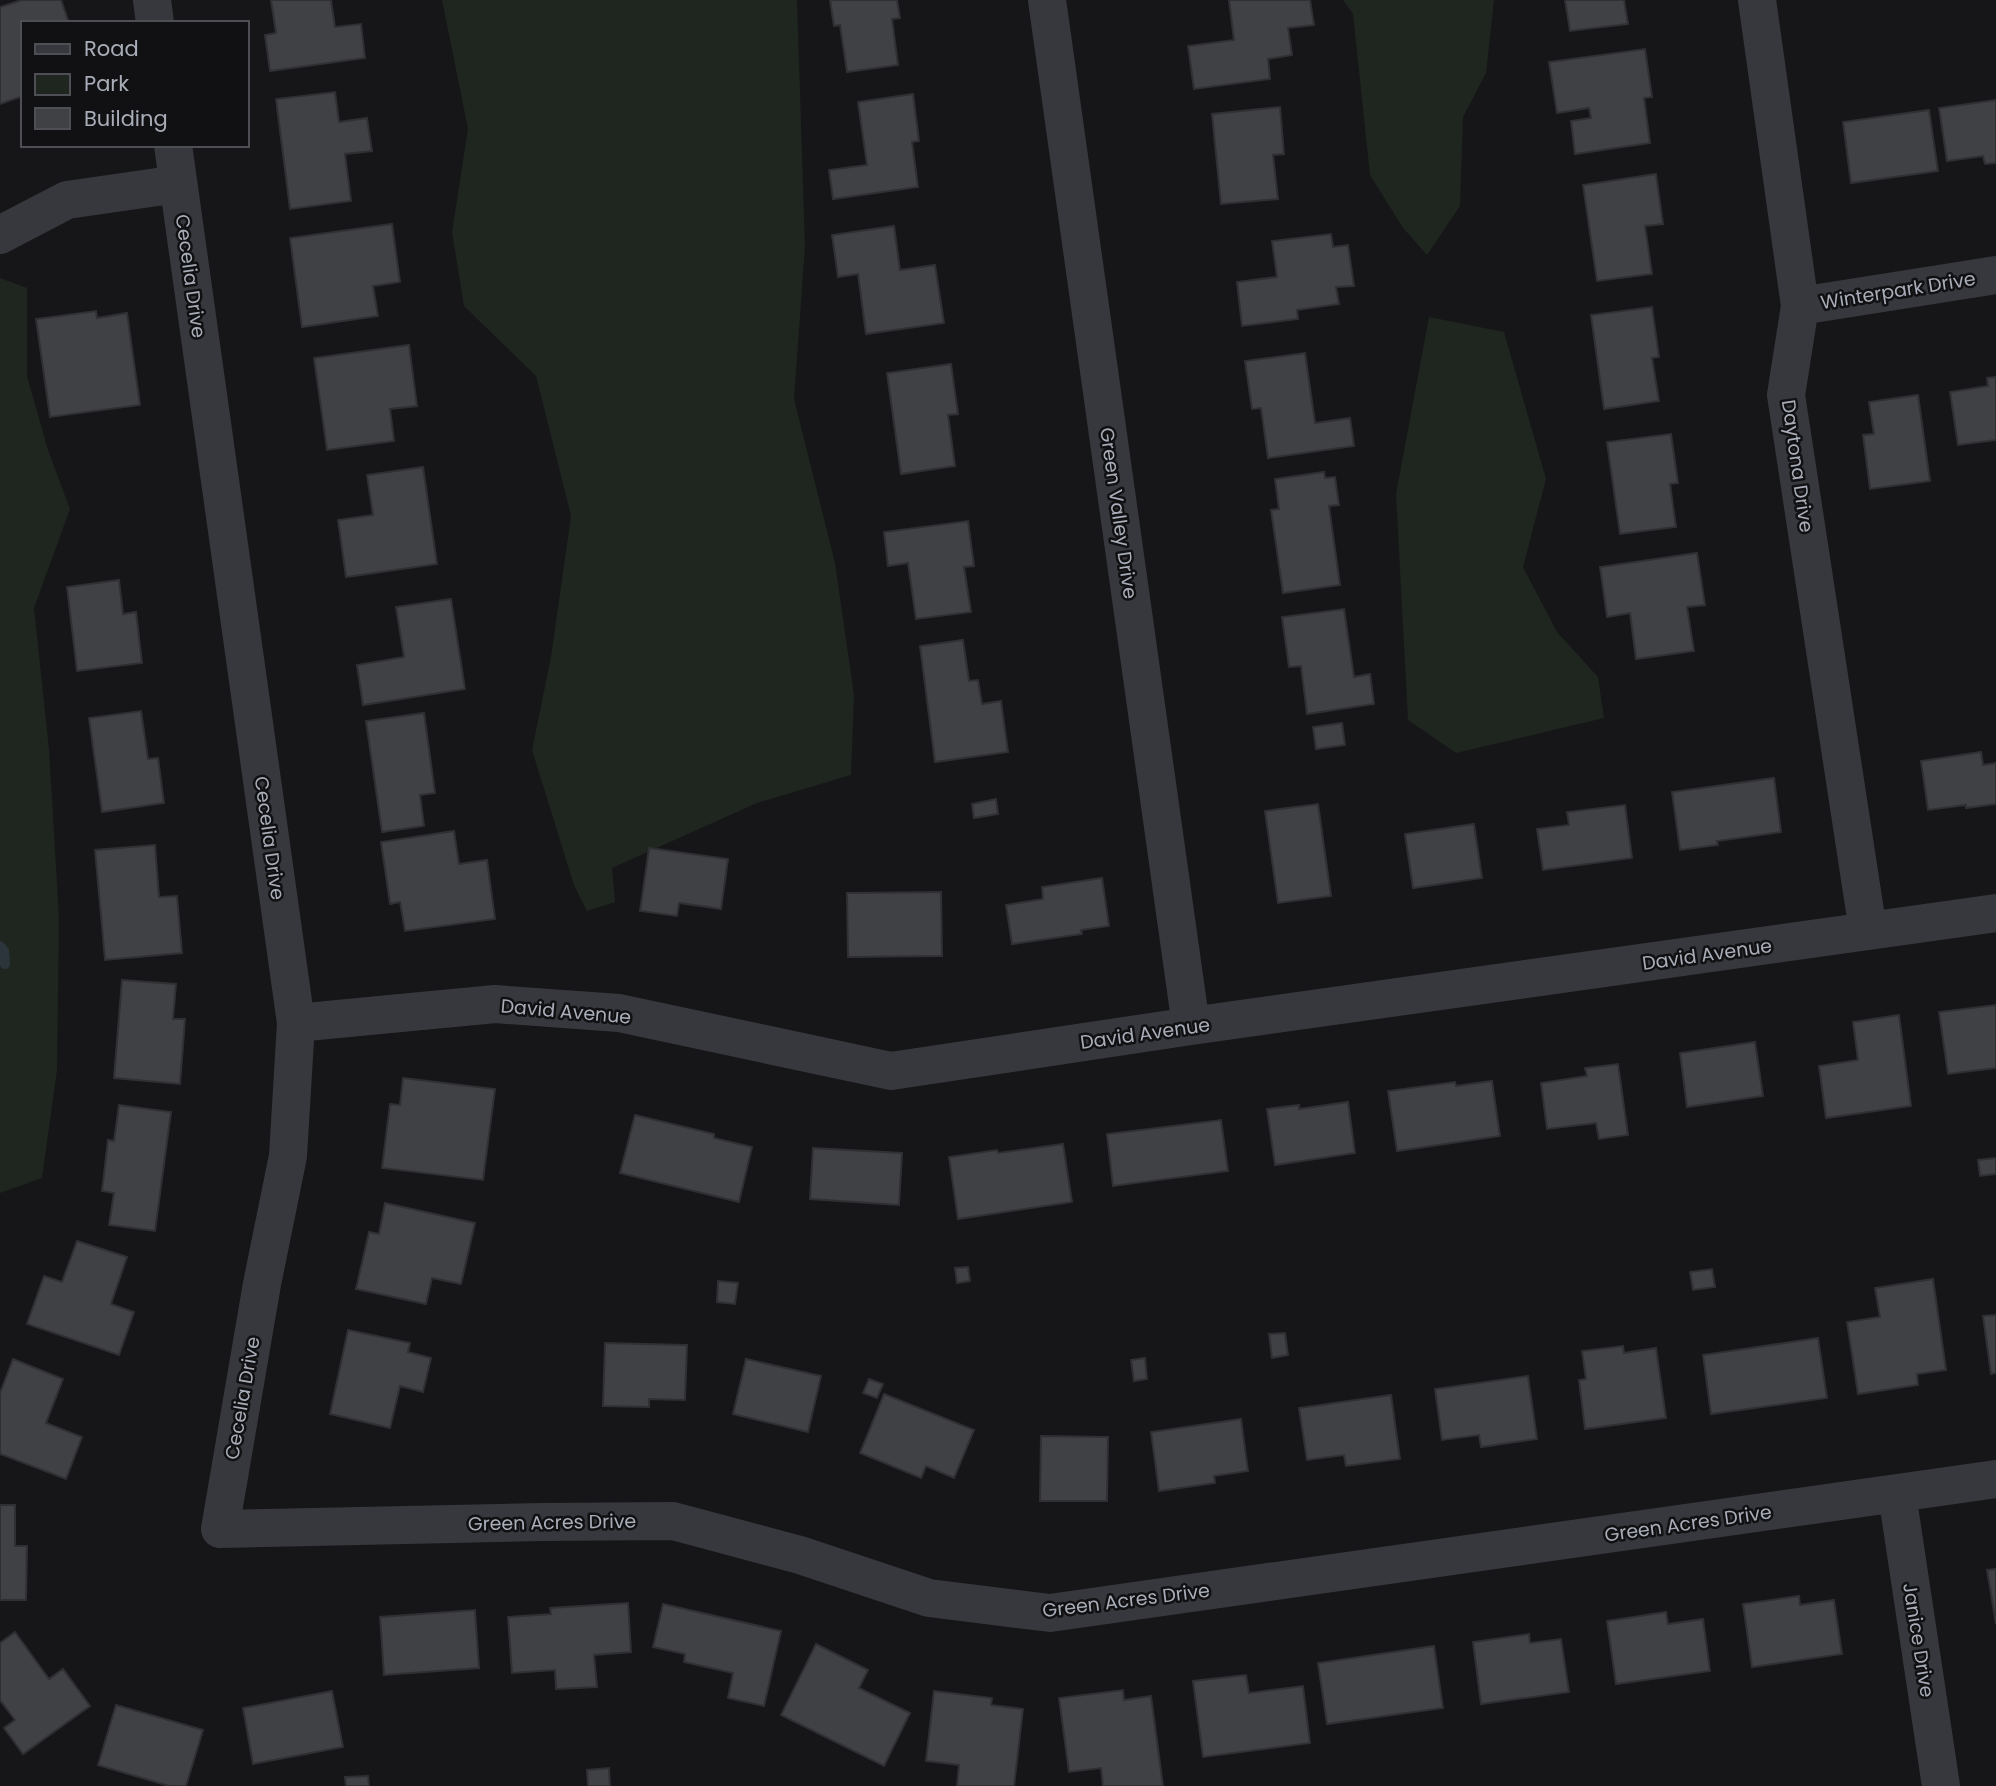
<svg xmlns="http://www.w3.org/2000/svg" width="1996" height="1786" font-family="Poppins,sans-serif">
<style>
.green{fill:#1e261f}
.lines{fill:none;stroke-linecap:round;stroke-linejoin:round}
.stream{stroke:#2c353c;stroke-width:10}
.building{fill:#404145;stroke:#303034;stroke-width:2}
.minor{stroke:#37383d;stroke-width:38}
.labels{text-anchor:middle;stroke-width:5;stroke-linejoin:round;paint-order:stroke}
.street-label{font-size:19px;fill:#a8adb8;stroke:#111113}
</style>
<rect width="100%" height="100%" fill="#161618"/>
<path class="green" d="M442,0H797L805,247L794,399L835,563L854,695L851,775L757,803L612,868L615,902L587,911L574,885L532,750L551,657L571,516L536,376L464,306L452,232L468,129Z
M1343,0H1494L1486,73L1463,117L1460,206L1427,255L1403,228L1370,175L1353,14Z
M0,278L27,288V376L48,450L70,509L34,608L49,749L59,918L57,1070L42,1178L0,1193Z
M1429,317L1504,332L1546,479L1523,567L1557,632L1598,677L1604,718L1456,753L1408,720L1396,494Z"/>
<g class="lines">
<path class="stream" d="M0,946L4,951L5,964"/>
</g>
<path class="building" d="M22,0H61L69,23H23V96L0,104V7Z
M271,0H331L335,27L361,24L365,58L270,71L265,35L276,33Z
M830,0H897L900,18L892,19L898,65L847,72L840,25L834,26Z
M1229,0H1310L1314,25L1288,28L1292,55L1268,59L1270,79L1194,89L1188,46L1234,40Z
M1565,0H1624L1628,24L1570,31Z
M1645,49L1652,97L1644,98L1650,143L1575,154L1571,121L1591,118L1589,108L1557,113L1549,62Z
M335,92L339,122L367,118L372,151L345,154L351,201L290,209L276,99Z
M913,94L919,141L912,142L918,187L833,199L829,170L867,165L858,102Z
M1996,100V163L1985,164L1983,156L1947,161L1939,108Z
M1280,107L1284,154L1273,155L1278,199L1221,204L1212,114Z
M1929,110L1938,171L1851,183L1843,122Z
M1656,174L1663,224L1645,226L1652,274L1597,281L1583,185Z
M392,224L400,282L373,286L378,316L302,327L290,238Z
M894,226L900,270L935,265L944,323L866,334L858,274L838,277L832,235Z
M1331,234L1333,247L1348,245L1354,286L1336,287L1339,304L1297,310L1298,319L1242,326L1237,282L1277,277L1272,241Z
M1652,307L1659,357L1652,358L1659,401L1604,409L1591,315Z
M96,311L97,318L127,313L140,405L50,417L36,319Z
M409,345L417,406L390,409L394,441L327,450L314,358Z
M1305,353L1315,423L1350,418L1354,446L1268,458L1261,408L1252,409L1245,361Z
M951,364L958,414L948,415L955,466L901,474L887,373Z
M1996,377V440L1958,445L1950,392L1988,386L1987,378Z
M1918,395L1930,481L1870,489L1863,435L1874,434L1869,402Z
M1671,434L1678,483L1670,484L1676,527L1620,534L1607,442Z
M423,467L437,564L346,577L338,520L373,515L367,475Z
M1324,472L1325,478L1335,477L1339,505L1329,506L1340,585L1283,593L1271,510L1279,509L1275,479Z
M968,521L974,566L964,567L971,612L916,619L908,563L888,566L884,532Z
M1697,553L1705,605L1687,607L1694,651L1636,659L1630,613L1607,617L1600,567Z
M119,580L123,614L136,612L142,663L77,671L67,587Z
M451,599L465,689L363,705L357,665L404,657L396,607Z
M1344,609L1354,677L1370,674L1374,704L1307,714L1301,666L1289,667L1282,617Z
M963,640L969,681L978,680L982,704L1001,701L1008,752L935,762L920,646Z
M141,711L148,759L158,758L164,803L102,812L89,718Z
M424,713L435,793L420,795L424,826L382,832L366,721Z
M1342,723L1345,745L1316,749L1313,727Z
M1981,752L1983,765L1996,763V804L1966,808V805L1928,810L1921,761Z
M1774,778L1781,832L1717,841L1718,845L1680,850L1672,792Z
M996,799L998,814L974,818L972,804Z
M1318,804L1331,896L1278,903L1265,811Z
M1625,805L1632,858L1543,870L1537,829L1569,825L1567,812Z
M1474,824L1482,878L1413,888L1405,834Z
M454,831L459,864L487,860L495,919L405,931L400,902L390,904L381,842Z
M155,845L159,897L177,896L182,953L105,960L95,850Z
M649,848L728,859L721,909L679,903L677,916L640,911Z
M1102,878L1109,926L1081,930L1082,934L1012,944L1006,905L1043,899L1042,887Z
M941,892L942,956L848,957L847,893Z
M122,980L176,984L173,1019H185L180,1084L114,1078Z
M1996,1005V1068L1948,1074L1939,1012Z
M1899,1015L1911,1106L1826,1118L1819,1066L1858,1060L1853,1022Z
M1755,1042L1763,1096L1687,1107L1680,1053Z
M1618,1064L1628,1135L1599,1139L1596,1123L1547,1129L1541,1083L1587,1076L1585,1068Z
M403,1078L495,1089L483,1180L382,1168L390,1104L400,1105Z
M1492,1081L1500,1136L1397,1151L1388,1091L1455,1082L1456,1086Z
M1348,1102L1355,1153L1275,1165L1267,1109L1299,1105V1109Z
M119,1105L171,1112L155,1231L109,1225L114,1193L102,1191L108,1140L114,1141Z
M635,1115L714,1134V1138L752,1147L739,1202L620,1173Z
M1221,1120L1228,1171L1113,1186L1107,1134Z
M1063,1144L1072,1202L958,1219L949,1157L997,1150L998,1153Z
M813,1148L902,1153L899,1205L810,1199Z
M1996,1158V1174L1980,1176L1978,1160Z
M385,1203L475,1223L461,1284L432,1278L426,1304L356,1289L369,1232L379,1234Z
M77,1241L127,1257L111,1304L134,1312L119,1355L27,1324L44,1276L62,1282Z
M968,1267L970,1281L957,1283L955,1268Z
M1712,1269L1715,1287L1693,1290L1690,1272Z
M1933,1279L1946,1370L1917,1374L1918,1385L1858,1394L1847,1322L1880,1317L1875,1288Z
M718,1281L738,1283L735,1304L717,1302Z
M1996,1315V1373L1991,1374L1983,1316Z
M348,1330L410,1343L408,1352L431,1358L423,1392L400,1386L390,1428L330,1414Z
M1285,1333L1288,1355L1272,1358L1269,1334Z
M1818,1338L1827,1398L1711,1414L1703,1355Z
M605,1343L687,1345L685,1400L649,1399V1407L603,1406Z
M1623,1346L1624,1353L1656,1348L1666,1418L1585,1429L1579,1380L1586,1379L1582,1351Z
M1145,1358L1147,1379L1134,1381L1131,1360Z
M13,1359L63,1379L46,1423L82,1437L66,1479L0,1454V1393Z
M746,1359L821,1376L808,1432L733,1414Z
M1528,1376L1537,1439L1481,1447L1479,1435L1442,1440L1435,1389Z
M869,1379L883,1384L877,1398L863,1393Z
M884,1394L974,1430L954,1478L926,1466L921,1478L860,1453Z
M1391,1395L1400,1459L1346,1466L1344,1455L1307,1460L1299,1408Z
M1241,1419L1248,1471L1214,1476L1215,1483L1159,1491L1151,1432Z
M1041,1436L1108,1437L1107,1501H1040Z
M0,1505H15V1546H27L26,1600H0Z
M1996,1569V1624L1987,1570Z
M1799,1596L1800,1605L1834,1600L1842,1654L1752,1667L1743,1604Z
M628,1603L631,1652L594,1655L597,1687L556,1689L555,1670L512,1673L508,1617L551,1614L550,1608Z
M663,1604L781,1631L764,1706L728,1698L733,1673L684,1662L685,1654L653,1647Z
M475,1610L479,1668L384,1675L380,1617Z
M1666,1612L1668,1624L1703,1619L1710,1671L1616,1684L1607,1621Z
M15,1632L49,1679L63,1669L90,1706L23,1754L4,1728L15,1720L0,1700V1643Z
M1529,1634L1530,1643L1561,1639L1569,1692L1481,1704L1473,1642Z
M816,1644L868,1670L859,1688L910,1713L884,1766L781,1715Z
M1434,1646L1443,1708L1327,1724L1318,1663Z
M1246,1675L1249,1693L1303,1686L1310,1743L1203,1757L1193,1681Z
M1123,1690L1124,1700L1151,1696L1163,1786H1103L1101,1768L1069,1772L1059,1698Z
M332,1691L343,1747L253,1764L243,1708Z
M934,1691L992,1698L991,1705L1023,1709L1014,1786H957L959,1765L926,1761Z
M116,1705L203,1730L186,1786H169L98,1765Z
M609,1768L610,1786H588L587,1770Z
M368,1776L369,1786H346L345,1777Z"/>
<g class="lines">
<path class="minor" d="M152,0L155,23
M1047,0L1191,1026
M1757,0L1800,306L1786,395L1868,931
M173,145L296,1023L288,1156L262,1284L220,1529L542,1522L673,1521L800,1555L929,1598L1050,1613L1996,1479
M0,235L67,200L178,184
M1800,306L1996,275
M296,1023L495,1004L619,1013L891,1071L1191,1026L1996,913
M1897,1494L1941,1786"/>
</g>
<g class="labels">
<g class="street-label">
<text transform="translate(191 276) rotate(82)" y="7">Cecelia Drive</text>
<text transform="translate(1898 290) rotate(-9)" y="7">Winterpark Drive</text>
<text transform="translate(1798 466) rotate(82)" y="7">Daytona Drive</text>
<text transform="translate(1119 513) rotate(82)" y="7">Green Valley Drive</text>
<text transform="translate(270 838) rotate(82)" y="7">Cecelia Drive</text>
<text transform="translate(1707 954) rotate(-8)" y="7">David Avenue</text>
<text transform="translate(566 1011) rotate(5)" y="7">David Avenue</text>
<text transform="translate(1145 1033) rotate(-8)" y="7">David Avenue</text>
<text transform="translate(242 1398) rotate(-80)" y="7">Cecelia Drive</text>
<text transform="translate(552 1522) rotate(-1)" y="7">Green Acres Drive</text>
<text transform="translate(1688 1523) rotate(-8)" y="7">Green Acres Drive</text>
<text transform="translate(1126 1600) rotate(-7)" y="7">Green Acres Drive</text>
<text transform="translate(1919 1640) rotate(81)" y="7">Janice Drive</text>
</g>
</g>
<rect x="21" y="21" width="228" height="126" fill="#111113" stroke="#4d4f55" stroke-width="2"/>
<rect x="35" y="44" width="35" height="10" fill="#37383d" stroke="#4d4f55" stroke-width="2"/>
<text x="84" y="56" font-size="21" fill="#a8adb8">Road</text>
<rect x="35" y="74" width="35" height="21" fill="#1e261f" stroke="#4d4f55" stroke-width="2"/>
<text x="84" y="91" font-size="21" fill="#a8adb8">Park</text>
<rect x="35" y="108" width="35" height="21" fill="#404145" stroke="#4d4f55" stroke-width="2"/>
<text x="84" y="126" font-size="21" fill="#a8adb8">Building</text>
</svg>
